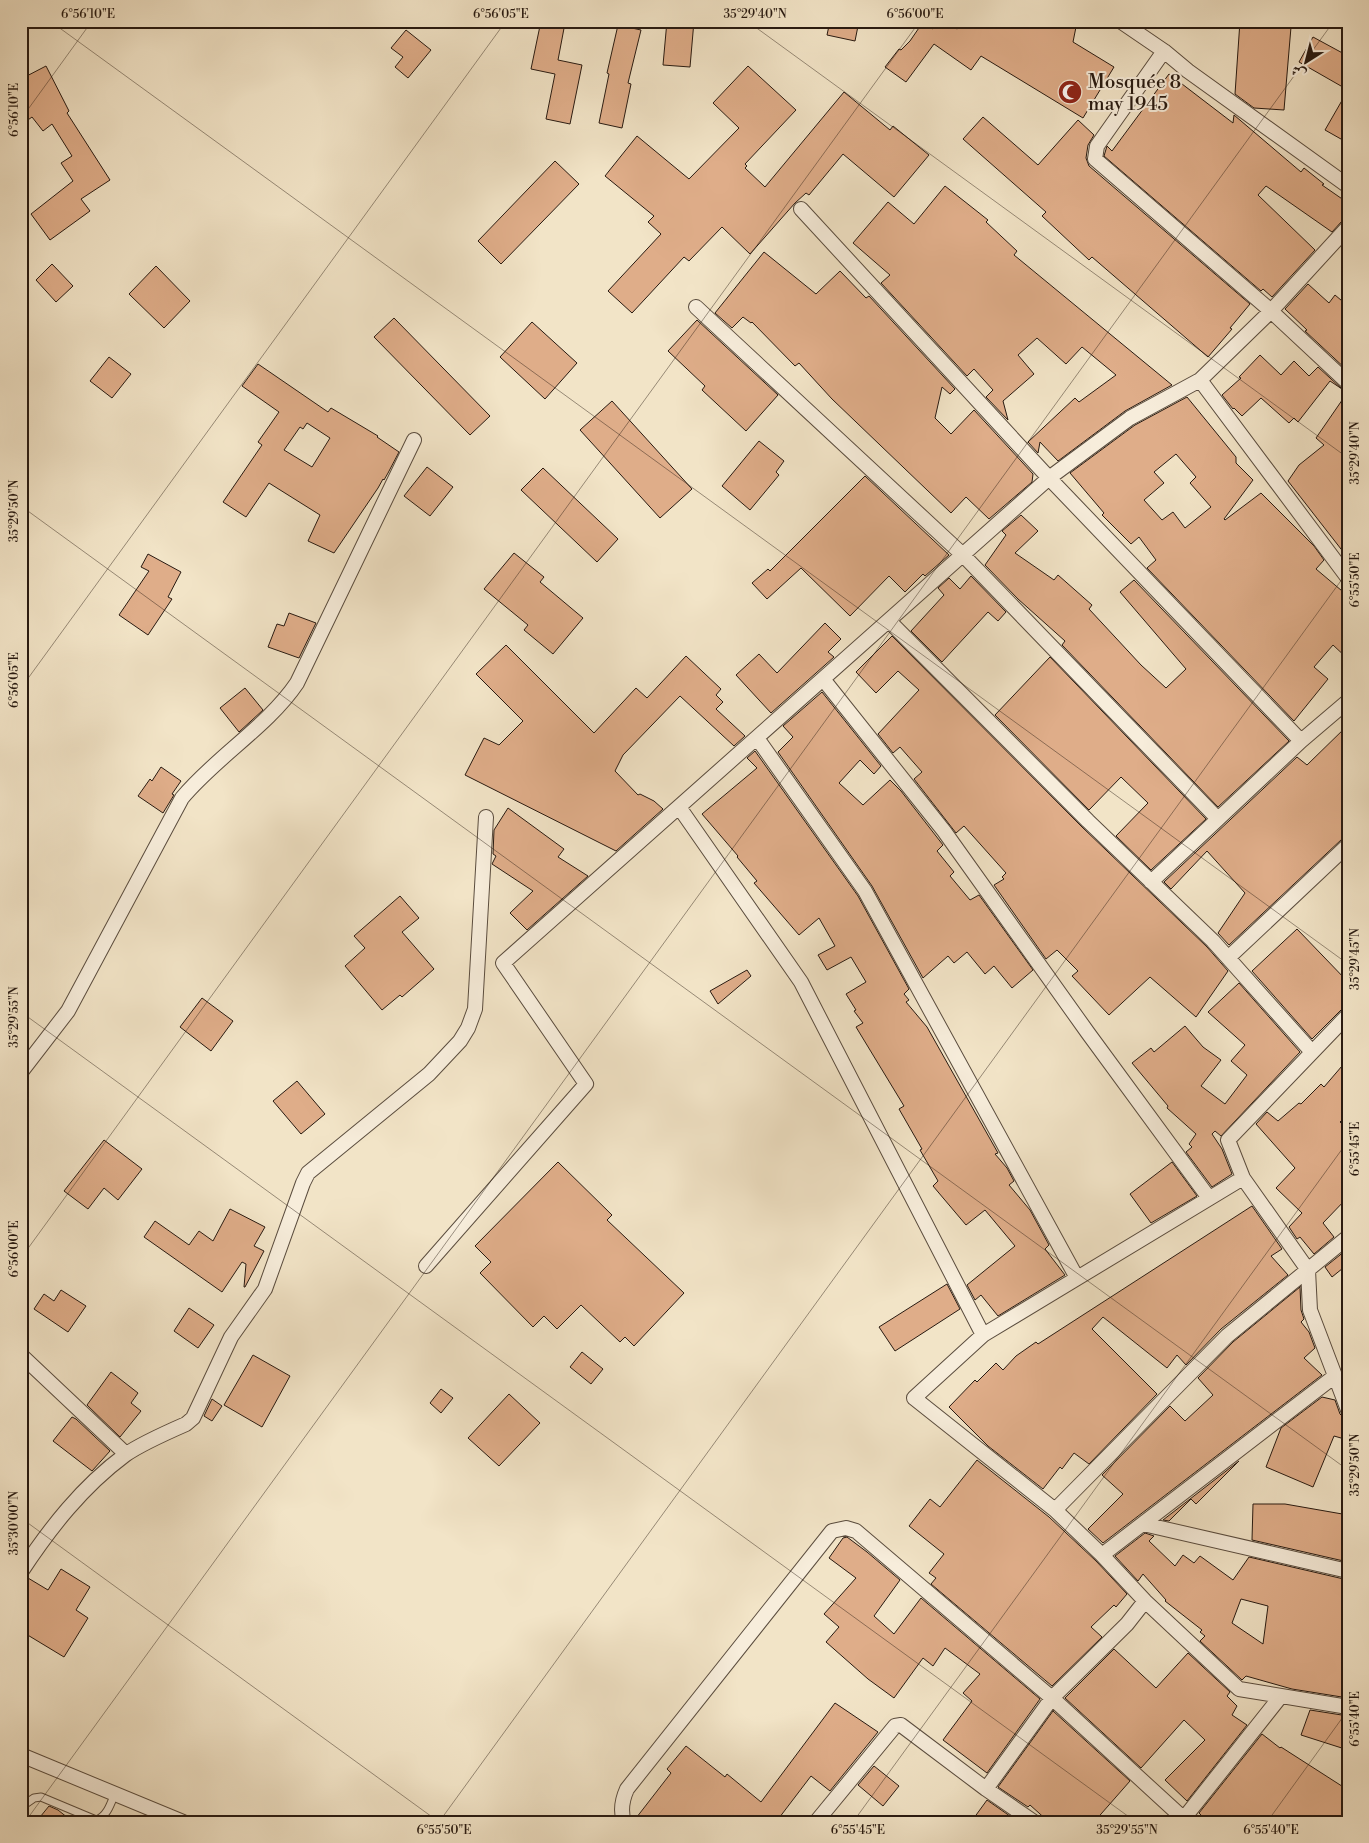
<svg xmlns="http://www.w3.org/2000/svg" width="1369" height="1843" font-family="'Libre Bodoni',Amiri,serif">
<style>
.building{fill:#dfad89;stroke:#281a11;fill-rule:evenodd}
.lines{fill:none;stroke-linecap:round;stroke-linejoin:round}
.lane-casing{stroke:#5a4c3e;stroke-width:9}
.street-casing{stroke:#5a4c3e;stroke-width:16}
.lane{stroke:#f7eddb;stroke-width:7}
.street{stroke:#f7eddb;stroke-width:14}
.ticks{fill:none;stroke:#281a11;stroke-width:1;stroke-opacity:0.45}
.labels{text-anchor:middle;stroke-width:4;stroke-linejoin:round;paint-order:stroke}
.poi-label{font-size:19px;fill:#281a11;stroke:#f7eddb;text-anchor:start}
.neatline{fill:none;stroke:#281a11;stroke-width:2}
.ticks-label{font-size:12px;text-anchor:middle;fill:#281a11}
</style>
<rect width="100%" height="100%" fill="#f2e4c7"/>
<filter id="stains"><feTurbulence type="fractalNoise" baseFrequency=".004" numOctaves="4"/><feColorMatrix values="0 0 0 0 .2 0 0 0 0 .09 0 0 0 0 .02 0 0 0 .5 -.17"/></filter>
<radialGradient id="worn" r=".72"><stop offset=".6" stop-color="#630" stop-opacity="0"/><stop offset="1" stop-color="#630" stop-opacity=".3"/></radialGradient>
<path class="building" d="M541,21L565,23L558,60L582,65L570,124L546,119L555,74L531,69Z
M667,21H694L690,67L663,65Z
M830,21H859L855,41L827,35Z
M939,21H946L957,29L967,21H1068L1076,27L1073,42L1114,67L1083,118L981,56L971,70L934,44L906,82L885,67L899,49L901,50L910,41L923,22L933,29Z
M1240,21H1289V27H1291L1284,110L1254,108L1235,94Z
M618,25L641,30L628,83L631,84L622,128L599,123L609,74L607,73Z
M406,30L431,50L408,78L395,67L403,57L391,48Z
M1313,37L1348,56V90L1299,62Z
M46,66L69,111L67,113L110,180L81,199L90,211L50,240L31,214L73,181L61,163L72,156L52,124L43,131L32,117L21,125V79Z
M748,66L796,110L745,164L747,166L745,168L765,187L844,92L890,130L893,126L929,155L894,197L843,154L809,195L806,193L795,203L750,254L722,227L689,261L684,257L632,313L608,291L661,234L648,222L654,216L605,176L637,136L689,179L739,128L713,103Z
M1169,74L1233,123L1234,115L1301,172L1304,168L1324,184L1322,185L1348,203V218L1342,221L1332,232L1266,186L1258,195L1315,250L1272,297L1263,289L1261,291L1104,156L1107,146L1112,151Z
M1348,90V143L1325,130Z
M983,117L1038,165L1078,120L1094,135L1088,145L1086,158L1089,166L1250,304L1230,328L1232,329L1208,357L1092,257L1089,260L1042,216L1046,212L963,139Z
M555,161L579,184L501,264L478,241Z
M945,186L988,220L986,222L1017,251L1014,255L1172,385L1125,411L1058,461L1040,442L1038,453L1028,442L1075,398L1079,402L1116,375L1082,347L1066,364L1037,338L1018,355L1034,374L1003,401L1008,420L986,397L993,390L974,369L967,376L881,283L890,275L853,243L888,202L914,224Z
M764,252L816,294L840,271L866,298L869,296L955,389L950,394L942,387L935,418L951,434L974,410L1033,474L1032,482L989,519L966,497L951,513L832,399L799,363L795,366L752,322L751,323L743,317L732,328L715,313Z
M52,264L73,286L56,302L36,280Z
M156,266L190,301L164,328L129,294Z
M1308,284L1329,303L1335,295L1348,306V371L1305,331L1307,330L1285,309Z
M394,318L490,416L470,435L374,337Z
M697,320L778,395L746,431L702,390L705,386L668,351Z
M532,322L577,363L545,399L500,357Z
M1260,355L1281,375L1294,361L1309,376L1318,367L1342,389L1330,381L1298,422L1294,418L1289,423L1261,398L1242,416L1234,408L1233,409L1222,395L1241,378L1239,377Z
M109,357L131,374L112,398L90,381Z
M258,364L328,412L331,408L378,436L377,437L399,452L388,473L384,480L383,479L378,488L334,553L308,541L320,515L269,483L246,517L223,502L262,445L258,442L279,412L242,386ZM307,423L330,438L312,467L284,450L300,427L303,429Z
M1343,390L1348,392V558L1288,481L1299,465L1324,445L1316,438L1347,393Z
M1187,397L1236,457V463L1253,480L1224,519L1225,520L1261,493L1314,546L1324,560L1316,569L1348,596V659L1333,645L1314,667L1328,679L1294,721L1147,568L1156,560L1139,537L1131,544L1102,515L1104,513L1070,473L1135,425ZM1176,454L1196,477L1190,483L1211,507L1185,528L1173,512L1162,520L1144,500L1164,483L1154,472Z
M612,401L692,489L660,518L580,430Z
M759,441L784,461L776,472L779,475L750,510L722,486Z
M427,467L453,487L430,516L404,496Z
M543,468L618,539L597,562L521,490Z
M865,476L949,555L925,576L923,574L905,592L889,576L850,616L801,568L767,599L752,583L768,569L770,571Z
M1021,515L1038,531L1015,553L1054,580L1058,575L1092,605L1089,609L1141,665L1166,688L1186,669L1120,592L1134,580L1289,741L1218,807L1062,645L1065,641L1018,599L985,565L1006,535L1002,531Z
M514,553L544,577L540,582L583,618L553,654L524,630L528,625L484,589Z
M148,554L181,572L168,597L172,599L148,635L119,615L149,571L141,567Z
M971,576L1006,612L998,621L988,612L942,662L911,631L944,595L938,588L949,578L960,589Z
M289,613L316,623L299,658L268,647L277,624L284,626Z
M825,623L841,639L828,652L834,657L771,713L736,675L759,654L777,673Z
M892,636L1082,827L1207,947L1228,971L1196,1017L1150,977L1109,1015L1072,976L1078,971L1057,950L1046,959L994,885L1004,879L1002,877L1006,873L964,826L956,833L914,779L922,772L900,747L893,753L878,734L919,690L898,671L876,693L856,672Z
M506,645L594,733L636,688L647,698L686,656L721,689L716,695L723,702L716,709L745,736L734,746L680,696L623,755L615,771L638,795L640,794L654,801L663,809L616,851L465,775L484,738L499,745L523,721L476,674Z
M1050,657L1206,819L1151,870L1116,836L1148,803L1121,777L1089,810L995,715Z
M245,688L263,710L239,732L220,708Z
M822,692L881,766L874,774L860,760L839,783L863,805L890,780L901,791L943,845L937,851L954,872L950,876L970,900L979,895L1033,970L1012,988L994,966L985,974L967,952L954,963L948,956L923,978L872,886L778,752L793,737L783,726Z
M1348,725V836L1342,839L1229,945L1218,933L1245,893L1207,851L1171,889L1164,882L1297,757L1307,765Z
M755,751L858,896L909,989L904,994L909,1000L906,1002L927,1027L998,1153L995,1154L1007,1168L1014,1181L1009,1185L1030,1210L1049,1245L1045,1249L1065,1275L998,1316L981,1295L975,1300L967,1285L1015,1246L985,1210L966,1225L933,1186L938,1181L920,1150L922,1149L899,1109L904,1106L856,1027L863,1023L854,1011L856,1010L846,994L866,982L851,957L827,970L818,955L835,946L819,918L799,935L754,883L757,881L737,857L738,856L702,814L757,768L747,758Z
M161,767L181,781L172,794L174,795L163,813L138,796L150,779L152,781Z
M508,808L564,849L558,857L588,876L527,930L510,913L533,891L492,864L496,856L493,854L494,830Z
M400,896L419,918L402,932L434,969L402,997L400,995L382,1010L345,966L365,948L354,936Z
M1297,929L1348,982V1006L1342,1009L1312,1039L1252,971Z
M747,970L751,976L718,1004L710,991Z
M1239,983L1300,1052L1221,1136L1215,1131L1212,1134L1222,1149L1232,1174L1212,1187L1186,1152L1192,1147L1189,1144L1196,1134L1167,1108L1168,1106L1132,1063L1151,1048L1154,1052L1185,1026L1203,1047L1221,1060L1201,1086L1225,1104L1247,1075L1231,1061L1245,1045L1208,1012Z
M202,998L233,1021L211,1051L180,1027Z
M1348,1059V1114L1340,1122L1348,1129V1197L1323,1223L1334,1237L1314,1254L1300,1237L1297,1239L1289,1227L1302,1213L1276,1188L1295,1168L1256,1124L1267,1112L1278,1121L1299,1103L1301,1104L1321,1084L1324,1087Z
M297,1081L325,1114L301,1134L273,1101Z
M104,1140L142,1169L118,1200L104,1188L88,1209L64,1191Z
M558,1162L612,1215L607,1220L684,1293L634,1346L625,1337L620,1342L581,1305L557,1329L544,1316L533,1327L480,1273L491,1262L475,1246Z
M1172,1162L1197,1196L1151,1223L1130,1194Z
M1252,1206L1282,1249L1271,1256L1288,1275L1221,1329L1186,1365L1177,1355L1167,1368L1103,1317L1092,1329L1157,1394L1089,1464L1074,1453L1062,1469L1060,1467L1043,1489L988,1446L949,1407L975,1380L977,1382L996,1363L1003,1370L1016,1356L1036,1342L1038,1344Z
M230,1209L265,1227L254,1246L264,1251L245,1287H244L246,1264L242,1262L222,1292L144,1237L155,1221L189,1245L199,1231L213,1241Z
M1345,1251L1348,1254V1264L1332,1277L1325,1267Z
M947,1284L960,1309L895,1351L879,1327Z
M1300,1287L1301,1310L1304,1319L1301,1322L1309,1332L1315,1348L1304,1358L1322,1375L1103,1543L1088,1529L1123,1494L1102,1475L1170,1406L1185,1421L1213,1395L1198,1378L1233,1342Z
M61,1290L86,1306L68,1332L34,1309L44,1294L54,1301Z
M189,1308L214,1325L198,1348L174,1331Z
M582,1352L603,1369L591,1384L570,1367Z
M253,1355L290,1376L262,1427L224,1405Z
M111,1372L138,1393L131,1403L141,1411L120,1437L87,1405Z
M441,1389L453,1398L441,1413L430,1403Z
M509,1394L540,1423L499,1466L468,1438Z
M1322,1397L1335,1400L1340,1414L1343,1417L1348,1419V1440L1334,1436L1313,1487L1266,1467L1281,1428Z
M212,1399L222,1406L212,1421L204,1416Z
M72,1417L76,1419L110,1451L92,1471L53,1441Z
M977,1460L1049,1517L1096,1561L1127,1594L1116,1607L1114,1605L1091,1627L1102,1637L1052,1686L931,1584L936,1578L929,1573L944,1554L909,1526L930,1499L940,1507Z
M1239,1461L1196,1504L1191,1499L1169,1521L1163,1520Z
M1253,1504H1285L1348,1515V1562L1252,1540Z
M1145,1533L1154,1536L1149,1541L1175,1566L1183,1555L1194,1563L1200,1556L1233,1580L1249,1557L1348,1580V1698L1292,1689L1246,1676L1242,1680L1200,1641L1205,1636L1200,1632L1202,1630L1165,1601L1166,1600L1143,1574L1138,1581L1115,1556ZM1241,1599L1268,1606L1263,1644L1232,1623Z
M847,1537L867,1552L900,1580L874,1616L894,1634L921,1598L1040,1699L987,1773L943,1740L972,1701L963,1693L980,1674L945,1648L933,1666L923,1658L894,1698L868,1679L826,1642L839,1627L824,1614L856,1578L829,1558L843,1538Z
M61,1569L90,1587L76,1610L88,1618L64,1657L21,1631V1589L28,1578L48,1590Z
M1114,1649L1156,1688L1188,1653L1230,1692L1227,1696L1237,1706L1232,1715L1247,1725L1187,1801L1165,1780L1205,1740L1184,1720L1141,1768L1065,1698Z
M835,1703L878,1732L830,1791L811,1776L776,1822H633L671,1773L667,1769L686,1746L725,1777L727,1774L761,1802Z
M1310,1710L1348,1716V1750L1301,1735Z
M1053,1711L1130,1781L1094,1822H1049L1030,1805L1028,1807L998,1787Z
M1262,1734L1280,1748L1281,1747L1348,1790V1822H1208L1199,1813Z
M874,1766L899,1786L883,1806L858,1785Z
M987,1800L1017,1821L971,1822Z
M49,1806L58,1810L73,1822H36Z"/>
<g class="lines">
<g class="lane-casing">
<path id="lane" d="M21,1807L34,1798L41,1797L96,1820C107,1817 111,1803 115,1793"/>
</g>
<g class="street-casing">
<path id="street" d="M1120,21L1164,51L1188,71L1348,186
M1164,51L1097,146L1095,159L1271,311L1348,383
M801,209L1049,478L1301,741
M696,307L963,555L1218,819
M1200,380L1348,578
M889,621L1088,821L1213,941L1312,1052
M823,679L944,831L1088,1033L1209,1198
M757,738L865,891L1077,1278
M679,807L801,982L983,1335L1243,1178
M1151,882L1301,741L1348,701
M1228,958L1348,845
M1348,1015L1228,1140L1243,1178L1308,1270L1310,1310L1348,1410
M21,1072L68,1011L182,798C216,757 268,726 297,683L414,440
M426,1266L586,1084L503,963L1049,478L1130,418L1200,380L1271,311L1348,227
M983,1335L914,1398L1055,1510L1102,1555L1145,1601L1239,1689L1348,1707
M21,1355L126,1454
M1055,1510L1227,1336L1348,1237
M1143,1524L1348,1571
M1102,1555L1335,1376
M21,1572C50,1528 82,1487 125,1455C139,1445 170,1431 186,1424L193,1418L231,1337L265,1289L303,1183L308,1173L429,1074L460,1041L468,1028L475,1009L486,817
M21,1755L183,1822
M986,1789L1052,1698L1127,1624L1145,1601
M624,1822C620,1810 622,1800 627,1789L832,1531L846,1528L856,1531L1052,1698L1184,1819
M816,1822L895,1726L901,1725L986,1789L1034,1822
M1181,1822L1281,1696"/>
</g>
<use href="#lane" class="lane"/>
<use href="#street" class="street"/>
</g>
<path class="ticks" d="M50,21L1348,964M747,21L1348,458M21,119L92,21M21,506L1348,1470M21,688L506,21M21,1012L1136,1822M21,1258L920,21M21,1518L439,1822M25,1822L1334,21M439,1822L1348,571M853,1822L1348,1141M1267,1822L1348,1710"/>
<defs>
<g id="mosque-disc" transform="scale(1.25)"><circle r="9.5" fill="#8f2418" stroke="#f7eddb"/><path d="M3.5-4.9A6 6 0 1 0 3.5 4.9A5 5 0 1 1 3.5-4.9Z" fill="#fff"/></g>
</defs>
<g fill-rule="evenodd">
<use href="#mosque-disc" x="1070" y="92"/>
</g>
<g class="labels">
<g class="poi-label">
<text x="1088" y="88">Mosquée 8<tspan x="1088" dy="22">may 1945</tspan></text>
</g>
</g>
<rect width="1369" height="1843" fill="none" stroke="#f2e4c7" stroke-width="55"/>
<g transform="translate(1306 62) rotate(216)" stroke="#f7eddb" stroke-width="4" paint-order="stroke">
<path d="M0-4L9 19L0 12L-9 19Z" fill="#281a11"/>
<text y="-8" font-size="14" font-weight="bold" text-anchor="middle" fill="#281a11">ش</text>
</g>
<rect x="28" y="28" width="1314" height="1788" class="neatline"/>
<g class="ticks-label">
<text x="88" y="18">6°56'10"E</text>
<text x="501" y="18">6°56'05"E</text>
<text x="755" y="18">35°29'40"N</text>
<text x="915" y="18">6°56'00"E</text>
<text transform="translate(14 110) rotate(-90)" y="4">6°56'10"E</text>
<text transform="translate(1355 453) rotate(-90)" y="4">35°29'40"N</text>
<text transform="translate(14 511) rotate(-90)" y="4">35°29'50"N</text>
<text transform="translate(1355 580) rotate(-90)" y="4">6°55'50"E</text>
<text transform="translate(14 680) rotate(-90)" y="4">6°56'05"E</text>
<text transform="translate(1355 959) rotate(-90)" y="4">35°29'45"N</text>
<text transform="translate(14 1017) rotate(-90)" y="4">35°29'55"N</text>
<text transform="translate(1355 1149) rotate(-90)" y="4">6°55'45"E</text>
<text transform="translate(14 1249) rotate(-90)" y="4">6°56'00"E</text>
<text transform="translate(1355 1465) rotate(-90)" y="4">35°29'50"N</text>
<text transform="translate(14 1523) rotate(-90)" y="4">35°30'00"N</text>
<text transform="translate(1355 1719) rotate(-90)" y="4">6°55'40"E</text>
<text x="444" y="1834">6°55'50"E</text>
<text x="858" y="1834">6°55'45"E</text>
<text x="1127" y="1834">35°29'55"N</text>
<text x="1271" y="1834">6°55'40"E</text>
</g>
<rect width="100%" height="100%" filter="url(#stains)"/>
<rect width="100%" height="100%" fill="url(#worn)"/>
</svg>
